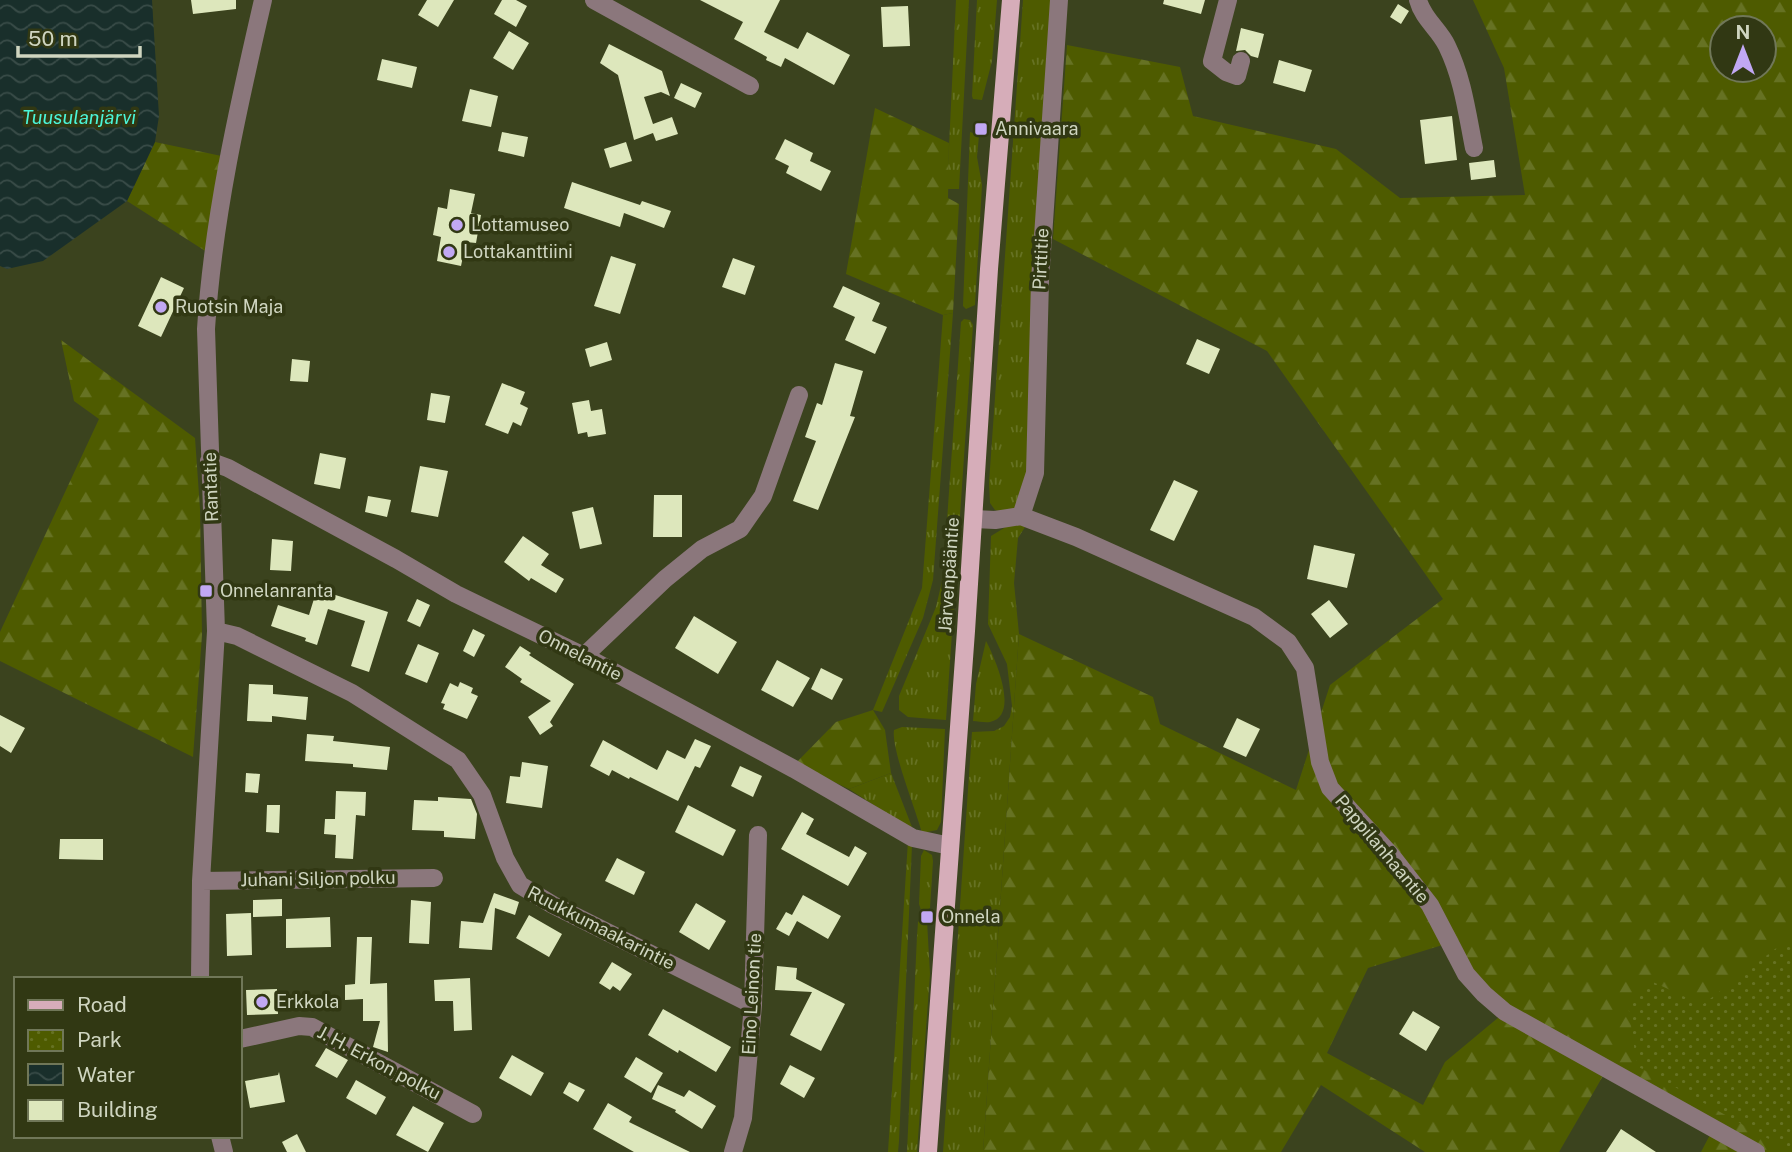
<svg xmlns="http://www.w3.org/2000/svg" width="1792" height="1152" font-family="'Public Sans',sans-serif">
<style>
.grass{fill:url(#grass-tufts)}
.forest{fill:url(#forest-firs);fill-rule:evenodd}
.park{fill:url(#park-dots)}
.water{fill:url(#water-waves)}
.building{fill:#dde7bc}
.lines{fill:none;stroke-linecap:round;stroke-linejoin:round}
.minor{stroke:#8b777c;stroke-width:18}
.major{stroke:#d6adb9;stroke-width:18}
.poi-dot{fill:#c1a8f3;stroke:#313813;stroke-width:2.5}
.labels{text-anchor:middle;stroke-width:7;stroke-linejoin:round;paint-order:stroke}
.poi-label{font-size:18px;fill:#cfd5c0;stroke:#313813;text-anchor:start}
.street-label{font-size:18px;fill:#cfd5c0;stroke:#313813}
.water-label{font-size:19px;font-style:italic;fill:#4bf5d9;stroke:#313813}
</style>
<defs>
<pattern id="grass-tufts" width="24" height="20" patternUnits="userSpaceOnUse" patternTransform="scale(1.75)"><rect width="24" height="20" fill="#4e5b00"/><path d="M3 7l-1-3M5 7V3M7 7l1-3M15 17l-1-3M17 17v-4M19 17l1-3" fill="none" stroke="#667223"/></pattern>
<pattern id="forest-firs" width="22" height="20" patternUnits="userSpaceOnUse" patternTransform="scale(1.75)"><rect width="22" height="20" fill="#4e5b00"/><path d="M5 1l3.5 6h-7zM16 11l3.5 6h-7z" fill="#667223"/></pattern>
<pattern id="park-dots" width="8" height="8" patternUnits="userSpaceOnUse" patternTransform="scale(1.75)"><rect width="8" height="8" fill="#4e5b00"/><path d="M2 2h.1M6 6h.1" fill="none" stroke="#667223" stroke-width="1.8" stroke-linecap="round"/></pattern>
<pattern id="water-waves" width="16" height="10" patternUnits="userSpaceOnUse" patternTransform="scale(1.75)"><rect width="16" height="10" fill="#192f2b"/><path d="M0 5q4-4 8 0t8 0" fill="none" stroke="#394c48"/></pattern>
</defs>
<rect width="100%" height="100%" fill="#3b431e"/>
<path class="grass" d="M956,0H969L959,189H947Z
M977,0H997L992,61L982,100L973,99L972,96Z
M1023,0H1054L1026,486L1018,508L1005,513L995,510L990,503L989,483Z
M970,132L979,135L977,157L982,185L975,305L966,309L963,306Z
M953,313L933,580L923,618L882,712L873,710L922,588L943,315Z
M964,319L970,320L973,325L946,720L908,717L899,710V696L936,607L943,577L961,322Z
M1027,524L1018,538L1014,583L1019,634L983,1152H943L972,732L994,731L1004,726L1010,717L1012,706L1007,664L988,624L991,536L1009,525Z
M986,641C994,656 1021,716 990,722C985,723 978,721 973,721L976,684Z
M902,727L945,729L941,822L937,830L922,833C916,810 891,749 894,730Z
M891,773L912,827L909,828L849,789Z
M908,841L912,845L899,1141L898,1152H888Z
M924,850L932,855L933,861L930,908L926,911L921,910L919,904L921,856Z
M922,919L927,921L930,974L917,1152H907L917,936L918,922Z"/>
<path class="forest" d="M1473,0H1792V1152H1701L1713,1129L1607,1069L1559,1152H1425L1321,1085L1281,1152H983L1019,634L1153,697L1160,724L1296,790L1330,685L1443,599L1267,351L1053,239L1067,45L1180,67L1193,116L1336,149L1400,198L1525,195L1504,68ZM1722,28H1764V70H1722ZM1449,943L1505,1012L1445,1062L1423,1105L1327,1053L1368,968Z
M875,108L949,143L948,198L959,204L953,313L943,315L846,274Z
M155,142L231,158L210,254L127,201Z
M61,340L195,438L200,509L202,635L193,757L0,661V632L99,419L74,401Z
M873,710L885,730L891,773L849,789L795,764L836,722Z"/>
<path class="park" d="M1792,936V1152L1637,1066L1628,1005L1651,981L1702,1005Z"/>
<path class="water" d="M0,0H152L159,116L155,142L127,201L43,261L7,269L0,266Z"/>
<path class="building" d="M191,0H236V9L193,14Z
M427,0H454L438,27L418,15Z
M502,0H516L527,6L516,27L494,14Z
M700,0H780L764,32L798,49L807,32L850,55L834,85L785,58L781,67L766,60L767,57L734,39L743,22Z
M1164,0H1205L1201,14L1163,4Z
M1398,4L1409,11L1401,24L1390,17Z
M908,6L910,46L883,47L881,7Z
M1241,28L1264,34L1258,58L1251,56L1245,50L1236,51Z
M509,31L529,43L513,70L493,58Z
M609,44L662,71L670,96L661,92L644,97L653,124L672,117L678,134L656,141L653,133L634,140L618,75L600,63Z
M382,59L417,67L412,88L377,80Z
M1279,60L1312,70L1305,92L1273,83Z
M681,83L702,93L695,108L674,98Z
M470,89L498,96L491,127L462,121Z
M1452,116L1457,160L1425,164L1420,120Z
M502,132L528,137L524,157L498,151Z
M785,139L813,153L810,161L831,171L821,191L786,173L789,166L775,159Z
M626,142L632,161L610,168L604,149Z
M1494,160L1496,177L1471,180L1469,163Z
M572,182L640,205L642,201L671,211L664,228L624,213L620,227L564,208Z
M450,189L475,194L471,213L481,215L476,243L466,242L461,266L437,261L441,237L433,235L438,207L447,209Z
M611,256L636,264L620,314L594,306Z
M733,258L755,266L745,295L722,287Z
M161,277L184,288L161,337L138,326Z
M843,286L880,303L872,321L887,327L875,354L845,340L855,317L833,307Z
M1197,339L1220,349L1209,374L1186,364Z
M607,342L612,360L590,367L585,349Z
M292,359L310,361L308,382L290,381Z
M835,363L863,371L850,416L855,417L818,510L793,501L816,441L805,437L817,403L822,405Z
M502,383L525,392L520,404L528,408L521,426L513,422L508,434L485,425Z
M431,393L450,396L445,423L427,420Z
M589,400L591,411L602,409L606,434L588,437L587,432L578,434L572,403Z
M320,453L346,458L340,489L314,484Z
M420,466L448,471L438,517L411,512Z
M1174,480L1198,491L1174,541L1150,530Z
M654,495H682V537H653Z
M368,496L391,500L387,517L365,512Z
M593,507L602,544L580,549L572,512Z
M523,536L549,554L541,565L564,579L556,593L531,578L529,581L504,562Z
M272,539L293,541L291,571L270,570Z
M1314,545L1355,554L1347,588L1307,579Z
M317,589L388,612L369,672L351,666L365,621L328,609L317,645L305,641L306,638L271,626L278,605L309,615Z
M417,599L430,605L420,627L407,621Z
M1329,600L1348,624L1330,638L1311,614Z
M694,616L737,642L718,674L675,648Z
M473,629L485,635L474,657L463,651Z
M418,644L439,653L427,683L405,674Z
M520,646L531,653L529,655L574,684L550,722L553,726L540,735L528,717L551,701L520,682L522,679L505,667Z
M777,660L810,678L793,707L761,690Z
M821,668L843,679L832,700L811,689Z
M460,682L473,688L471,693L478,696L467,719L443,709L445,704L441,703L450,683L458,687Z
M249,684L273,685V694L308,697L306,720L272,716V722L247,721Z
M0,715L25,728L11,753L0,746Z
M1237,718L1260,729L1246,757L1223,747Z
M307,734L334,736L333,741L390,747L387,770L353,767V764L305,761Z
M695,739L711,746L700,768L695,766L678,801L630,777L629,779L612,770L609,776L590,766L603,740L657,770L667,750L685,759Z
M522,762L548,766L542,808L506,803L510,776L520,777Z
M740,766L762,776L753,797L731,786Z
M246,773L260,774L258,793L245,792Z
M336,791L366,792L365,816L356,815L353,859L335,858L336,835L324,834L325,819H335Z
M438,797L471,799L477,814L475,839L444,837V831L412,830L414,800L438,801Z
M267,805H280L279,833L266,832Z
M688,805L736,830L723,856L675,832Z
M802,812L814,819L806,834L849,857L855,846L867,853L848,886L781,849Z
M60,839H103V860L59,859Z
M617,858L645,872L634,895L605,881Z
M494,893L519,902L515,915L495,908L492,950L459,948L461,921L483,923Z
M803,895L841,916L828,939L797,921L789,936L776,929L786,912L792,915Z
M282,899V916L253,917V900Z
M411,900L431,902L429,944L409,943Z
M696,903L726,921L709,950L679,932Z
M251,913L252,955L227,956L226,914Z
M529,915L562,934L549,957L516,938Z
M330,917L331,947L286,948V919Z
M357,937H372L370,984L387,983L388,1052L373,1047L380,1021H363V999L345,1000V985L355,984Z
M612,962L632,974L620,991L613,986L610,990L599,983Z
M777,966L797,968L796,979L845,1004L821,1051L790,1035L812,992L775,990Z
M470,978L472,1030L454,1031L453,1001H435L434,980Z
M277,989L278,1014L247,1015L246,990Z
M663,1009L731,1047L716,1072L679,1050L678,1053L648,1035Z
M1413,1011L1440,1027L1426,1051L1399,1034Z
M326,1048L348,1060L337,1078L315,1066Z
M512,1055L544,1073L531,1096L499,1078Z
M636,1057L663,1073L651,1093L624,1077Z
M790,1065L815,1078L804,1098L780,1084Z
M279,1072L285,1102L250,1108L245,1081L278,1075Z
M356,1080L386,1097L376,1115L346,1098Z
M569,1082L585,1090L578,1102L563,1093Z
M658,1085L684,1097L689,1090L716,1106L702,1129L675,1112L676,1110L652,1099Z
M608,1103L632,1117L629,1122L690,1152H634L593,1129Z
M413,1106L444,1123L428,1152L396,1135Z
M1621,1129L1656,1152H1606Z
M297,1134L306,1152H287L282,1142Z"/>
<g class="lines">
<path class="minor" d="M594,0L750,86
M1228,0L1212,61L1226,72L1237,76L1241,61
M1418,0C1423,19 1439,29 1447,46C1463,79 1467,113 1474,148
M209,461L228,468L396,559L456,594L584,656L794,769L913,838L950,846
M1021,516L1035,473L1040,281L1059,0
M974,519L995,520L1021,516L1076,537L1254,617L1288,642L1305,668L1320,762L1330,788L1391,855L1430,905L1466,974L1484,994L1505,1012L1756,1152
M216,631L237,636L352,693L458,760L482,795L505,858L520,885L553,905L753,1005
M584,656L665,579L702,549L740,529L763,496L799,395
M201,881L434,878
M200,979L201,881L216,631L206,329C213,218 238,108 263,0
M240,1039L299,1026L312,1027L473,1114
M220,1136L224,1152
M733,1152L743,1118L753,1005L758,835"/>
<path class="major" d="M928,1152L966,631L989,269L1011,0"/>
</g>
<g class="poi-dot">
<rect x="974" y="122" width="14" height="14" rx="3.5"/>
<circle cx="457" cy="225" r="7"/>
<circle cx="449" cy="252" r="7"/>
<circle cx="161" cy="307" r="7"/>
<rect x="199" y="584" width="14" height="14" rx="3.5"/>
<rect x="920" y="910" width="14" height="14" rx="3.5"/>
<circle cx="262" cy="1002" r="7"/>
</g>
<g class="labels">
<g class="poi-label">
<text x="995" y="135">Annivaara</text>
<text x="471" y="231">Lottamuseo</text>
<text x="463" y="258">Lottakanttiini</text>
<text x="175" y="313">Ruotsin Maja</text>
<text x="220" y="597">Onnelanranta</text>
<text x="941" y="923">Onnela</text>
<text x="276" y="1008">Erkkola</text>
</g>
<g class="street-label">
<text transform="translate(1041 259) rotate(-87)" y="6">Pirttitie</text>
<text transform="translate(211 487) rotate(-92)" y="6">Rantatie</text>
<text transform="translate(949 575) rotate(-86)" y="6">Järvenpääntie</text>
<text transform="translate(580 655) rotate(27)" y="6">Onnelantie</text>
<text transform="translate(1382 849) rotate(50)" y="6">Pappilanhaantie</text>
<text transform="translate(318 879) rotate(-1)" y="6">Juhani Siljon polku</text>
<text transform="translate(601 928) rotate(27)" y="6">Ruukkumaakarintie</text>
<text transform="translate(752 994) rotate(-87)" y="6">Eino Leinon tie</text>
<text transform="translate(379 1063) rotate(28)" y="6">J. H. Erkon polku</text>
</g>
<g class="water-label">
<text x="79" y="124">Tuusulanjärvi</text>
</g>
</g>
<rect x="14" y="977" width="228" height="161" fill="#313813" stroke="#707758" stroke-width="2"/>
<rect x="28" y="1000" width="35" height="10" fill="#d6adb9" stroke="#707758" stroke-width="2"/>
<text x="77" y="1012" font-size="21" fill="#cfd5c0">Road</text>
<rect x="28" y="1030" width="35" height="21" fill="url(#park-dots)" stroke="#707758" stroke-width="2"/>
<text x="77" y="1047" font-size="21" fill="#cfd5c0">Park</text>
<rect x="28" y="1064" width="35" height="21" fill="url(#water-waves)" stroke="#707758" stroke-width="2"/>
<text x="77" y="1082" font-size="21" fill="#cfd5c0">Water</text>
<rect x="28" y="1100" width="35" height="21" fill="#dde7bc" stroke="#707758" stroke-width="2"/>
<text x="77" y="1117" font-size="21" fill="#cfd5c0">Building</text>
<g transform="translate(1743 49)"><circle r="33" fill="#313813" stroke="#707758" stroke-width="2"/>
<path d="M0-5L12 26L0 18L-12 26Z" fill="#c1a8f3"/>
<text y="-10" font-size="19" font-weight="bold" text-anchor="middle" fill="#cfd5c0">N</text>
</g>
<path d="M18 46v10h122v-10" fill="none" stroke="#cfd5c0" stroke-width="3.5"/>
<text x="28" y="46" font-size="21" fill="#cfd5c0" stroke="#313813" stroke-width="5" paint-order="stroke">50 m</text>
</svg>
